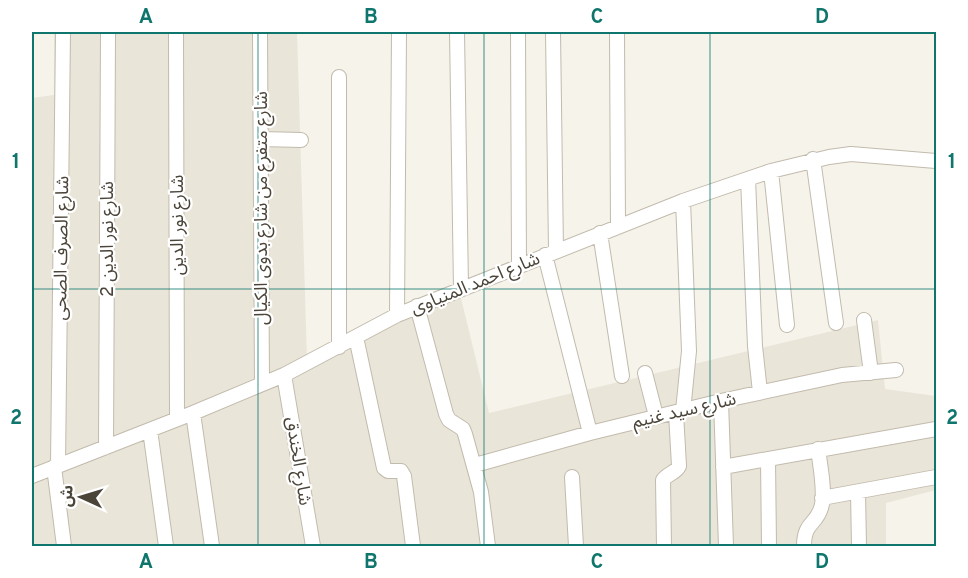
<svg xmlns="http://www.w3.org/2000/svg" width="968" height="578" font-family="Overpass,'Noto Sans Arabic',sans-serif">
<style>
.residential{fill:#eae5d9}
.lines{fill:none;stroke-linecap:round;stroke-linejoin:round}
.minor-casing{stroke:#c2bbad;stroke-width:16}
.minor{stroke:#fff;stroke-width:14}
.grid{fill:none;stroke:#0f766e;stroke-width:1.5;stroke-opacity:0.55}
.labels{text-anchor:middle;stroke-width:4.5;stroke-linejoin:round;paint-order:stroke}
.street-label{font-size:18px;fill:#4a4439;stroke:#fff}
.neatline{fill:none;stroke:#0f766e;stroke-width:2}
.grid-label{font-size:20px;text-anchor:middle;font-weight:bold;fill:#0f766e}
</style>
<rect width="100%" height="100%" fill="#f6f3eb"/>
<path class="residential" d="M54,32H297L307,360L459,290L489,413L878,320L885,389L936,396V490L886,503V546H32V98L54,95Z"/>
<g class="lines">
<g class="minor-casing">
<path id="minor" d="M176,32L177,419
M260,32L262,384
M457,32L461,288
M518,32L519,265
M553,32L556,251
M617,32L618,227
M261,139L301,140
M813,159L836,323
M771,171L787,325
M748,179L755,346L760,392
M683,201L689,351L683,411
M600,233L622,376
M545,255L590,433
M417,306L446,414L449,420L463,429L465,434L481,492L488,546
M397,315L399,32
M864,320L871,373
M356,337L384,468L388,471H401L404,476L413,546
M339,347V77
M645,373L656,416
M284,375L313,546
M721,401L726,546
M193,413L212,546
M150,430L166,546
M106,447L108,32
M768,459L769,546
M58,465L63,32
M475,465L590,433L721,401L842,375L896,370
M54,467L64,546
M723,467L936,429
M32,476L193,413L284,375L397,315L683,201L771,171L829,157L851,154L936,161
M572,477L576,546
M858,492L859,546
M822,498L936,477
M664,546L663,480C668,473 676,473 679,466L676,413
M804,546C804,522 816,525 821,508C826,494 820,465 818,449"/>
</g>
<use href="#minor" class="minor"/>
</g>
<path class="grid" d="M258,32V546M484,32V546M710,32V546M32,289H936"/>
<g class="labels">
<g class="street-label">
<text transform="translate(261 208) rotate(-90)" y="6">شارع متفرع من شارع بدوى الكيال</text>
<text transform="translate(177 225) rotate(-90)" y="6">شارع نور الدين</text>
<text transform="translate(107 239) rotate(-90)" y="6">شارع نور الدين 2</text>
<text transform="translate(61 248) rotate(-89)" y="6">شارع الصرف الصحى</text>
<text transform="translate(475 283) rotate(-22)" y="6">شارع احمد المنياوى</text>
<text transform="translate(684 410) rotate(-13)" y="6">شارع سيد غنيم</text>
<text transform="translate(299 461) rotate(81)" y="6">شارع الخندق</text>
</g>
</g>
<rect width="968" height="578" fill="none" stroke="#ffffff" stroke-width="66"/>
<g transform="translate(81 497) rotate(274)" stroke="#ffffff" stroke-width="4.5" paint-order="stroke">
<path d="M0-4.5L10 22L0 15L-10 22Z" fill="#4a4439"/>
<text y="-9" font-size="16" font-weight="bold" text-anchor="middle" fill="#4a4439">ش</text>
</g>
<rect x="33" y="33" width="902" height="512" class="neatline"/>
<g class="grid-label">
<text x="146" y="23">A</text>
<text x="371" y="23">B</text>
<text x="597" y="23">C</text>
<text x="822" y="23">D</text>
<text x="16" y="168">1</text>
<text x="952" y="168">1</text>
<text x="16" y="424">2</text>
<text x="952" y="424">2</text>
<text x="146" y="568">A</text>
<text x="371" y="568">B</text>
<text x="597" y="568">C</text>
<text x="822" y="568">D</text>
</g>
</svg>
